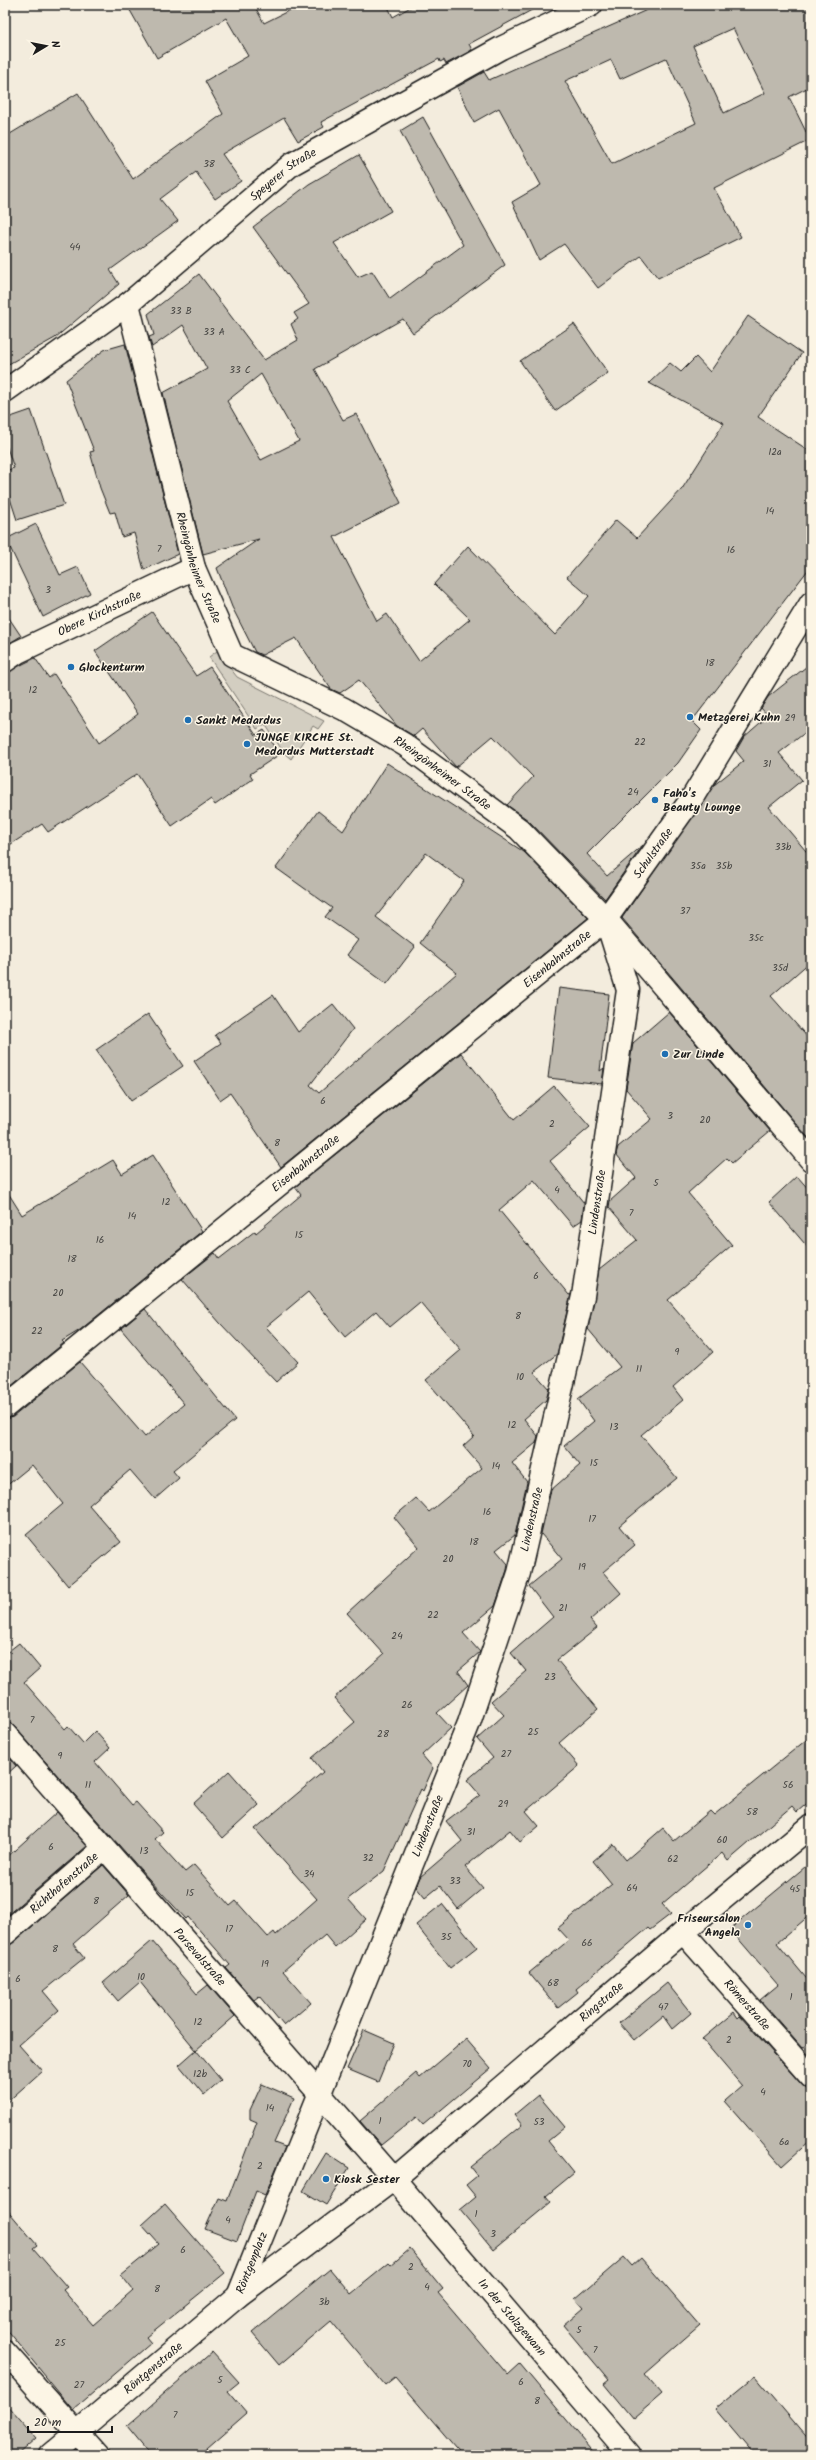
<svg xmlns="http://www.w3.org/2000/svg" width="816" height="2460" font-family="Kalam,sans-serif">
<style>
.green{fill:#d3cec1;stroke:#78756e}
.building{fill:#beb9ae;stroke:#1c1c1c;fill-rule:evenodd}
.lines{fill:none;stroke-linecap:round;stroke-linejoin:round}
.minor-casing{stroke:#1c1c1c;stroke-width:25}
.secondary-casing{stroke:#1c1c1c;stroke-width:25}
.minor{stroke:#fcf5e5;stroke-width:22}
.secondary{stroke:#fcf5e5;stroke-width:22}
.poi-dot{fill:#1f6fb2;stroke:#fcf5e5;stroke-width:1.5}
.labels{text-anchor:middle;stroke-width:3;stroke-linejoin:round;paint-order:stroke}
.number-label{font-size:10px;fill:#444340}
.street-label{font-size:12px;fill:#1c1c1c;stroke:#fcf5e5}
.poi-label{font-size:12px;font-weight:bold;fill:#1c1c1c;stroke:#fcf5e5;text-anchor:start}
</style>
<rect width="100%" height="100%" fill="#f3ecdd"/>
<filter id="ink" filterUnits="userSpaceOnUse"><feTurbulence type="fractalNoise" baseFrequency=".025" numOctaves="2"/><feDisplacementMap in="SourceGraphic" scale="8" xChannelSelector="R" yChannelSelector="G"/><feConvolveMatrix kernelMatrix="1 2 1 2 8 2 1 2 1" color-interpolation-filters="sRGB"/></filter>
<g filter="url(#ink)">
<path class="green" d="M217,651L237,677L324,721L318,729L313,726L291,759L284,753L265,724L257,729L209,657Z"/>
<path class="building" d="M127,5H254L264,23L300,5H387L393,17L414,5H541L469,44L472,50L446,64L444,60L440,62L439,59L321,122L324,127L298,141L284,118L222,154L241,181L215,199L196,172L160,199L178,221L110,270L119,284L55,338L5,366V137L78,93L133,179L223,114L205,81L248,56L226,18L157,58Z
M658,5H811V86L789,97L810,140L714,188L741,237L658,278L641,256L598,288L564,244L539,260L512,202L541,185L499,108L474,122L457,87L484,72L489,80ZM733,28L765,93L724,113L693,46ZM666,58L696,123L612,164L565,81L611,60L620,79Z
M423,117L505,265L413,333L403,319L315,369L343,420L356,414L401,503L334,537L377,621L387,614L419,661L470,619L434,584L468,546L555,635L589,596L567,577L616,520L637,538L682,489L724,423L649,383L670,363L681,372L696,357L710,372L748,316L802,353L758,417L811,452V566L692,721L701,730L678,763L587,854L607,876L643,845L605,899L528,820L507,805L533,777L493,736L456,767L422,729L414,736L397,726L359,680L340,693L331,689L296,638L262,655L255,652L232,607L217,568L259,539L203,554L163,393L207,369L183,325L152,347L149,337L154,335L148,314L199,274L264,360L298,340L291,324L298,319L294,313L309,304L253,227L309,184L359,155L391,211L334,243L358,277L372,271L390,299L463,245L400,131ZM261,374L299,441L261,460L227,401Z
M574,324L608,373L555,411L520,361Z
M125,344L178,554L144,570L134,533L122,537L115,512L110,513L100,488L90,452L94,451L66,380L104,350Z
M31,410L64,505L17,520L5,483V471L14,468L5,442V419Z
M36,524L60,575L78,567L90,593L43,617L6,539Z
M5,612L21,636L5,646Z
M152,612L196,676L210,667L256,735L264,730L280,754L250,774L253,779L215,805L211,799L172,826L137,774L48,832L42,824L5,848V673L35,658L49,678L54,674L99,743L138,714L95,651Z
M811,663V728L779,753L802,780L769,807L811,857V961L771,996L811,1041V1141L622,918L714,785L744,761L736,751L744,737L768,716L761,708L768,697Z
M387,763L524,852L588,918L281,1167L230,1093L220,1100L194,1061L221,1043L215,1035L273,995L298,1032L333,1004L353,1029L310,1085L319,1093L457,973L420,943L464,881L426,853L376,917L415,947L387,984L347,955L358,940L325,917L332,908L276,868L318,811L343,831Z
M559,988L609,994L600,1071L604,1068L602,1084L548,1078Z
M669,1012L770,1131L732,1163L727,1158L688,1193L732,1245L668,1300L713,1352L673,1387L683,1400L641,1435L677,1478L619,1526L635,1545L603,1572L621,1593L590,1620L597,1628L557,1660L598,1709L559,1743L579,1766L526,1811L539,1826L520,1842L510,1830L465,1867L483,1888L458,1909L440,1886L425,1898L416,1887L420,1877L462,1841L446,1821L480,1795L467,1780L493,1758L477,1739L504,1715L491,1701L526,1671L511,1653L553,1617L529,1586L562,1559L541,1534L551,1490L580,1465L564,1446L594,1421L578,1399L620,1367L588,1329L599,1270L637,1240L609,1207L610,1201L636,1178L616,1154L618,1147L652,1119L626,1089L633,1043Z
M148,1014L183,1066L131,1101L96,1050Z
M461,1053L514,1120L554,1086L590,1127L550,1161L584,1203L582,1220L573,1226L534,1180L499,1210L569,1295L571,1294L557,1354L534,1372L549,1389L546,1400L524,1419L538,1436L536,1443L512,1463L527,1482L515,1535L496,1550L508,1564L507,1570L495,1606L463,1633L480,1652L458,1671L468,1685L437,1713L451,1728L422,1755L433,1768L423,1791L421,1789L384,1871L348,1899L366,1919L335,1947L325,1935L283,1971L311,2003L284,2026L259,1996L254,2000L226,1968L230,1965L188,1917L186,1919L148,1878L14,1726L5,1722V1654L19,1643L40,1668L24,1682L65,1729L68,1726L83,1743L95,1731L110,1748L95,1762L132,1805L136,1802L163,1832L155,1839L185,1872L194,1865L230,1906L236,1901L268,1937L274,1932L276,1935L317,1899L255,1829L323,1772L312,1758L355,1722L334,1698L384,1654L347,1613L419,1547L394,1517L416,1498L429,1512L482,1468L463,1446L474,1436L426,1380L461,1350L420,1302L390,1327L376,1311L345,1337L308,1292L266,1327L298,1362L276,1382L220,1323L182,1279L215,1253L219,1259L255,1231L256,1233L301,1195L295,1187Z
M153,1155L202,1231L80,1330L62,1341L64,1343L5,1391V1188L22,1215L113,1160L122,1174Z
M797,1176L811,1192V1251L769,1202Z
M145,1309L235,1420L173,1471L179,1478L155,1499L130,1470L89,1505L121,1542L68,1586L26,1535L63,1504L32,1465L5,1487V1419L13,1417L80,1362L145,1437L184,1404L121,1329Z
M811,1736V1800L797,1812L792,1806L728,1861L722,1853L662,1904L671,1914L650,1930L648,1928L576,1989L578,1992L558,2008L529,1973L569,1940L558,1928L612,1884L593,1861L613,1844L626,1860L663,1828L674,1841L710,1811L714,1815Z
M5,1753L16,1766L5,1776Z
M229,1771L259,1805L223,1838L193,1804Z
M57,1812L87,1846L5,1917V1859Z
M811,1862V1914L777,1943L811,1984V2041L802,2048L760,2000L778,1985L730,1929Z
M103,1865L129,1895L73,1944L84,1958L43,1991L59,2010L19,2045L42,2071L5,2104V1946L13,1943Z
M442,1904L477,1947L450,1968L416,1925Z
M152,1941L197,1994L208,1985L235,2016L196,2050L140,1982L118,2001L103,1983Z
M667,1983L691,2013L672,2029L663,2016L634,2040L619,2023Z
M734,2012L738,2018L740,2016L802,2085L811,2093V2140L782,2166L725,2101L742,2086L702,2039Z
M364,2030L394,2043L378,2082L347,2069Z
M466,2039L491,2068L423,2125L416,2117L381,2145L360,2121L416,2073L420,2078Z
M196,2050L221,2080L204,2095L179,2065Z
M262,2084L294,2098L274,2143L285,2147L265,2195L256,2191L237,2241L205,2229L219,2198L227,2201L257,2122L250,2119V2110Z
M538,2095L565,2127L548,2141L574,2173L546,2196L551,2202L493,2250L460,2210L476,2197L466,2185L477,2176L470,2167L522,2125L514,2115Z
M326,2153L349,2168L326,2205L303,2191Z
M165,2204L225,2273L146,2337L151,2343L73,2410L5,2327V2207L37,2245L33,2248L67,2287L63,2290L93,2325L133,2290L121,2275L159,2244L142,2225Z
M410,2249L443,2289L438,2293L508,2375L520,2364L596,2455H462L395,2377L385,2385L331,2321L279,2365L252,2333L330,2269L351,2294L389,2263L391,2265Z
M624,2257L632,2266L641,2258L700,2326L645,2374L662,2394L633,2419L604,2384L609,2380L563,2325L583,2308L575,2299Z
M212,2352L239,2382L228,2391L247,2413L199,2455H151L127,2426Z
M755,2376L811,2442V2455H754L715,2409Z
M5,2403L36,2438L17,2455H5Z"/>
<g class="lines">
<g class="minor-casing">
<g id="minor">
<path id="s1" d="M128,304L194,568L232,655L344,709L405,745L519,829L606,919L811,1160"/>
<path id="s2" d="M5,661L18,652L194,568"/>
<path id="s3" d="M5,1407L606,919L692,798L811,603"/>
<path id="s4" d="M5,1734L394,2179L630,2455"/>
<path id="s5" d="M683,1932L811,2077"/>
<path id="s6" d="M5,1934L104,1848"/>
<path id="s7" d="M238,2296L469,1723L519,1573L583,1296L628,990L606,919"/>
<path d="M5,2352L97,2455"/>
<path id="s8" d="M50,2455L238,2296L394,2179L683,1932L811,1826"/>
</g>
</g>
<g class="secondary-casing">
<g id="secondary">
<path id="s9" d="M5,391L128,304L292,164L501,48L591,5"/>
</g>
</g>
<use href="#minor" class="minor"/>
<use href="#secondary" class="secondary"/>
</g>
</g>
<g class="poi-dot">
<circle cx="71" cy="667" r="4"/>
<circle cx="690" cy="717" r="4"/>
<circle cx="188" cy="720" r="4"/>
<circle cx="247" cy="744" r="4"/>
<circle cx="655" cy="800" r="4"/>
<circle cx="665" cy="1054" r="4"/>
<circle cx="748" cy="1925" r="4"/>
<circle cx="326" cy="2179" r="4"/>
</g>
<g class="labels">
<g class="number-label">
<text x="209" y="167">38</text>
<text x="75" y="250">44</text>
<text x="181" y="314">33 B</text>
<text x="214" y="335">33 A</text>
<text x="240" y="373">33 C</text>
<text x="775" y="455">12a</text>
<text x="770" y="514">14</text>
<text x="159" y="552">7</text>
<text x="731" y="553">16</text>
<text x="48" y="593">3</text>
<text x="710" y="666">18</text>
<text x="33" y="693">12</text>
<text x="790" y="721">29</text>
<text x="640" y="745">22</text>
<text x="767" y="767">31</text>
<text x="633" y="795">24</text>
<text x="783" y="850">33b</text>
<text x="698" y="869">35a</text>
<text x="724" y="869">35b</text>
<text x="685" y="914">37</text>
<text x="756" y="941">35c</text>
<text x="780" y="971">35d</text>
<text x="323" y="1104">6</text>
<text x="670" y="1119">3</text>
<text x="705" y="1123">20</text>
<text x="552" y="1127">2</text>
<text x="277" y="1146">8</text>
<text x="656" y="1186">5</text>
<text x="557" y="1193">4</text>
<text x="166" y="1205">12</text>
<text x="631" y="1216">7</text>
<text x="132" y="1219">14</text>
<text x="299" y="1238">15</text>
<text x="100" y="1243">16</text>
<text x="72" y="1262">18</text>
<text x="536" y="1279">6</text>
<text x="58" y="1296">20</text>
<text x="518" y="1319">8</text>
<text x="37" y="1334">22</text>
<text x="677" y="1355">9</text>
<text x="639" y="1372">11</text>
<text x="520" y="1380">10</text>
<text x="512" y="1428">12</text>
<text x="614" y="1430">13</text>
<text x="594" y="1466">15</text>
<text x="496" y="1469">14</text>
<text x="487" y="1515">16</text>
<text x="592" y="1522">17</text>
<text x="474" y="1545">18</text>
<text x="448" y="1562">20</text>
<text x="582" y="1570">19</text>
<text x="563" y="1611">21</text>
<text x="433" y="1618">22</text>
<text x="397" y="1639">24</text>
<text x="550" y="1680">23</text>
<text x="407" y="1708">26</text>
<text x="32" y="1723">7</text>
<text x="533" y="1735">25</text>
<text x="383" y="1737">28</text>
<text x="506" y="1757">27</text>
<text x="60" y="1759">9</text>
<text x="88" y="1788">11</text>
<text x="788" y="1788">56</text>
<text x="503" y="1807">29</text>
<text x="752" y="1815">58</text>
<text x="471" y="1835">31</text>
<text x="722" y="1843">60</text>
<text x="51" y="1850">6</text>
<text x="144" y="1854">13</text>
<text x="368" y="1861">32</text>
<text x="673" y="1862">62</text>
<text x="309" y="1877">34</text>
<text x="455" y="1884">33</text>
<text x="632" y="1891">64</text>
<text x="795" y="1892">45</text>
<text x="190" y="1896">15</text>
<text x="96" y="1904">8</text>
<text x="229" y="1932">17</text>
<text x="446" y="1940">35</text>
<text x="587" y="1946">66</text>
<text x="55" y="1952">8</text>
<text x="265" y="1967">19</text>
<text x="141" y="1980">10</text>
<text x="18" y="1982">6</text>
<text x="553" y="1986">68</text>
<text x="791" y="2000">1</text>
<text x="663" y="2010">47</text>
<text x="198" y="2025">12</text>
<text x="729" y="2043">2</text>
<text x="467" y="2067">70</text>
<text x="200" y="2077">12b</text>
<text x="763" y="2095">4</text>
<text x="270" y="2111">14</text>
<text x="380" y="2124">1</text>
<text x="539" y="2125">53</text>
<text x="784" y="2145">6a</text>
<text x="260" y="2169">2</text>
<text x="476" y="2217">1</text>
<text x="228" y="2223">4</text>
<text x="493" y="2237">3</text>
<text x="183" y="2253">6</text>
<text x="411" y="2270">2</text>
<text x="427" y="2290">4</text>
<text x="157" y="2292">8</text>
<text x="324" y="2305">3b</text>
<text x="579" y="2333">5</text>
<text x="60" y="2346">25</text>
<text x="595" y="2353">7</text>
<text x="220" y="2383">5</text>
<text x="521" y="2385">6</text>
<text x="79" y="2388">27</text>
<text x="537" y="2404">8</text>
<text x="175" y="2418">7</text>
</g>
<g class="street-label">
<text dy="4" stroke="none"><textPath href="#s9" startOffset="353">Speyerer Straße</textPath></text>
<text dy="4" stroke="none"><textPath href="#s1" startOffset="273">Rheingönheimer Straße</textPath></text>
<text dy="4" stroke="none"><textPath href="#s2" startOffset="106">Obere Kirchstraße</textPath></text>
<text dy="4" stroke="none"><textPath href="#s1" startOffset="609">Rheingönheimer Straße</textPath></text>
<text dy="4" stroke="none"><textPath href="#s3" startOffset="855">Schulstraße</textPath></text>
<text dy="4" stroke="none"><textPath href="#s3" startOffset="711">Eisenbahnstraße</textPath></text>
<text dy="4" stroke="none"><textPath href="#s3" startOffset="387">Eisenbahnstraße</textPath></text>
<text dy="4" stroke="none"><textPath href="#s7" startOffset="1155">Lindenstraße</textPath></text>
<text dy="4" stroke="none"><textPath href="#s7" startOffset="831">Lindenstraße</textPath></text>
<text dy="4" stroke="none"><textPath href="#s7" startOffset="507">Lindenstraße</textPath></text>
<text dy="4" stroke="none"><textPath href="#s6" startOffset="78">Richthofenstraße</textPath></text>
<text dy="4" stroke="none"><textPath href="#s4" startOffset="296">Parsevalstraße</textPath></text>
<text dy="4" stroke="none"><textPath href="#s8" startOffset="714">Ringstraße</textPath></text>
<text dy="4" stroke="none"><textPath href="#s5" startOffset="97">Römerstraße</textPath></text>
<text dy="4" stroke="none"><textPath href="#s7" startOffset="36">Röntgenplatz</textPath></text>
<text dy="4" stroke="none"><textPath href="#s4" startOffset="773">In der Stolzgewann</textPath></text>
<text dy="4" stroke="none"><textPath href="#s8" startOffset="135">Röntgenstraße</textPath></text>
</g>
<g class="poi-label">
<text x="79" y="671">Glockenturm</text>
<text x="698" y="721">Metzgerei Kuhn</text>
<text x="196" y="724">Sankt Medardus</text>
<text x="255" y="741">JUNGE KIRCHE St.<tspan x="255" dy="14">Medardus Mutterstadt</tspan></text>
<text x="663" y="797">Faho's<tspan x="663" dy="14">Beauty Lounge</tspan></text>
<text x="673" y="1058">Zur Linde</text>
<text x="740" y="1922" text-anchor="end">Friseursalon<tspan x="740" dy="14">Angela</tspan></text>
<text x="334" y="2183">Kiosk Sester</text>
</g>
</g>
<rect width="816" height="2460" fill="none" stroke="#fcf5e5" stroke-width="20"/>
<rect x="10" y="10" width="796" height="2440" fill="none" stroke="#1c1c1c" stroke-width="1.5" filter="url(#ink)"/>
<g transform="translate(46 46) rotate(80)" stroke="#fcf5e5" stroke-width="3" paint-order="stroke">
<path d="M0-3L7 15L0 10L-7 15Z" fill="#1c1c1c"/>
<text y="-6" font-size="11" font-weight="bold" text-anchor="middle" fill="#1c1c1c">N</text>
</g>
<path d="M28 2426v6h84v-6" fill="none" stroke="#1c1c1c" stroke-width="2"/>
<text x="34" y="2426" font-size="12" fill="#1c1c1c" stroke="#fcf5e5" stroke-width="3" paint-order="stroke">20 m</text>
</svg>
